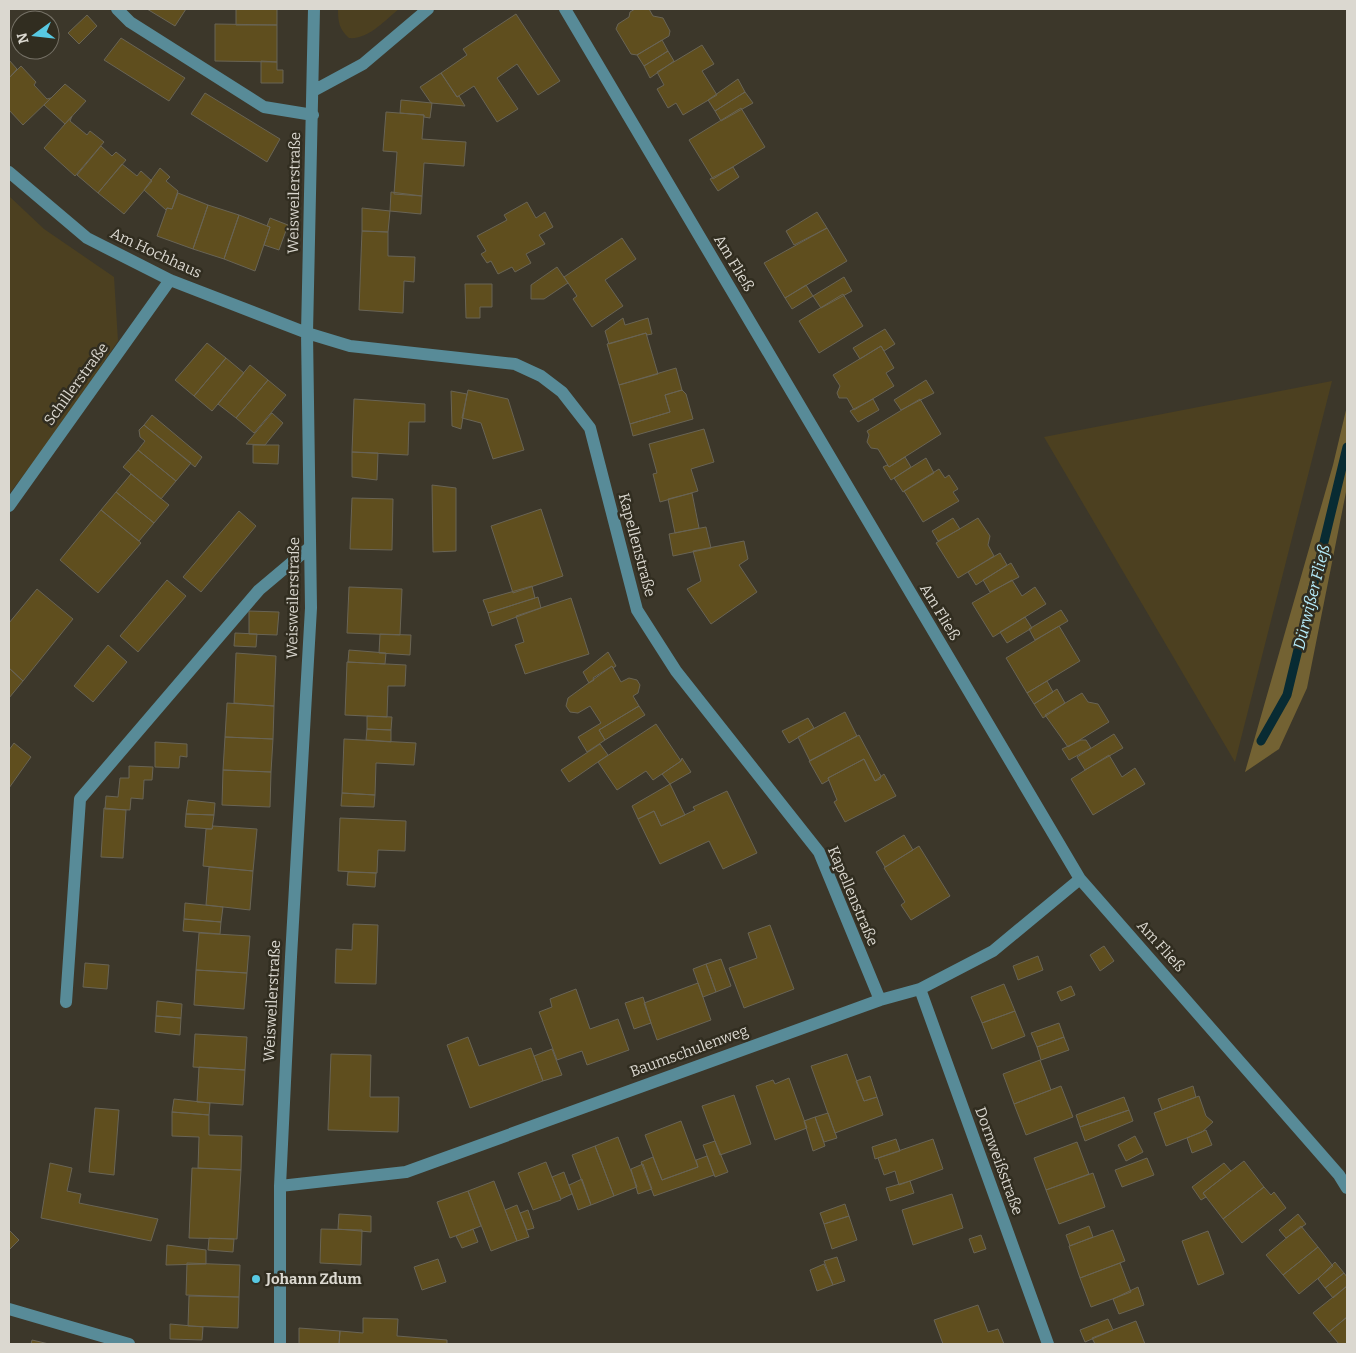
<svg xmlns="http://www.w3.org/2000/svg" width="1356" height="1353" font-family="Bitter,serif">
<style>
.green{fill:#4c4020}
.forest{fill:#736233}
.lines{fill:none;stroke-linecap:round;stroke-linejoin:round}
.stream{stroke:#082b33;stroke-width:9}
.building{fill:#5f4e1e;stroke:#696455}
.minor{stroke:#588b98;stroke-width:12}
.poi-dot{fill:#58c9e3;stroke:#312d20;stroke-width:2}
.labels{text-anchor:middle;stroke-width:5;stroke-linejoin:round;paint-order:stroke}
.street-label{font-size:15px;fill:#dbd8d0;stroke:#312d20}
.poi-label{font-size:15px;font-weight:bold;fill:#dbd8d0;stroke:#312d20;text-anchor:start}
.water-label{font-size:16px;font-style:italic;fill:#b6edfc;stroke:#312d20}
</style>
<rect width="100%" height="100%" fill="#3c372a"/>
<path class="green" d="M338,9H399C385,20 368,40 349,38C339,29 338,22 338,9Z
M9,196L44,229L114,277L118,341L52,438L9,494Z
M1332,381L1235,762L1044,437Z"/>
<path class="forest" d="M1347,406V487L1307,688L1279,749L1245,772L1333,465Z"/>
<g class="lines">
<path class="stream" d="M1261,741L1287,695L1347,447"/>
</g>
<path class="building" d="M147,9H186L175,26Z
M236,9H277V25H236Z
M635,9H649L653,16L663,18L670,31L669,36L637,55L631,54L616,29L618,24L629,17L630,12Z
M516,14L560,81L538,95L517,64L497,78L518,109L497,122L474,86L457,97L441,73L467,55L463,49Z
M87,15L97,26L79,44L68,33Z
M215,24L277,25V62L215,61Z
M121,38L185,78L169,101L104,60Z
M662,40L668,51L644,66L637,55Z
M702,45L714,64L702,71L717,95L683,115L676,103L668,108L657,89L664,85L657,72Z
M668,51L674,61L650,78L644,66Z
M9,60L17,69L9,78Z
M261,61L277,62V70H283V83H261Z
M21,66L36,82L34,85L47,99L51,98L23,125L9,110V78Z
M441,73L457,97L459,96L465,106L431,103L420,87Z
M738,79L745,92L715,111L708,100Z
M65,84L86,101L65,124L44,105Z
M745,92L753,103L721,121L715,111Z
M205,93L280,139L267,162L191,114Z
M401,100L432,103L430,118L424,117V115L400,113Z
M741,108L765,147L713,179L689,140Z
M386,112L424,115L422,139L466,142L464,166L424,163L422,196L394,194L397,152L383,151Z
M72,116L70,121L87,135L90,131L104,142L75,176L44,148Z
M101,146L112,156L116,152L126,160L98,193L77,175Z
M122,164L137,176L141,171L152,181L124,214L98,193Z
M733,167L739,177L718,191L710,179Z
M160,168L170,177L166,181L178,191L172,209L167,208L166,210L144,190Z
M391,192L422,196L421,214L390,211Z
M178,193L208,205L193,249L157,236L167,208L172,209Z
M527,202L536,218L545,212L553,227L539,235L545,244L526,254L531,263L515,272L512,267L498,274L491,261L487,263L481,254L486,251L477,236L507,220L504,215Z
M208,205L239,215L224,259L193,249Z
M362,208L390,211L388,232L362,231Z
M817,212L827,228L794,245L786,231Z
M239,215L270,227L255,271L224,259Z
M270,218L288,225L279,250L264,245L270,227L267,226Z
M827,228L847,261L785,298L764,263Z
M362,231L388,232V256L415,257L414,282L404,281L403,313L359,310Z
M622,238L636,259L605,280L623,306L592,327L573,299L577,296L564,277Z
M557,267L568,283L544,299H531V285Z
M844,277L852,291L821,308L813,296Z
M465,284H492V307H480V318H466Z
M806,285L813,296L792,309L785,298Z
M843,294L863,326L819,353L799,321Z
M623,318L625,325L648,318L652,334L647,335L646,333L609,344L605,331Z
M885,329L895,344L884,351L881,346L860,359L853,348Z
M646,333L658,374L619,385L607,344Z
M207,343L226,358L194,396L175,380Z
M881,346L894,368L886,373L894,386L854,410L847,398H839L837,393L840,386L833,375Z
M226,358L244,373L212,411L194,396Z
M250,365L268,380L236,418L218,404Z
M676,368L682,390L665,395L670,412L630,424L619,385Z
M268,380L286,395L254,433L236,418Z
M926,380L934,393L901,410L894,400Z
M468,390L508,399L524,450L493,459L481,423L462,418Z
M682,390L686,394L693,419L633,436L630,424L670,412L665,395Z
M451,391L467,394L461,429L452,426Z
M354,399L425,404V422H409L408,455L352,452Z
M873,399L879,410L858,422L850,411Z
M920,399L941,434L889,467L878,449L871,448L867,442L869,435L867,431Z
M272,413L283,423L265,445L246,444Z
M152,415L202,457L195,467L144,425Z
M144,425L191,463L176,481L138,450L145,441L140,437L139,430Z
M704,429L714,462L691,469L698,491L660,502L653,474L657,473L649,444Z
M253,445H279L278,464L253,463Z
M138,450L176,481L161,499L123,467Z
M352,452L378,453L377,480L352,477Z
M905,457L911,467L891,480L883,467L887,465L889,467Z
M926,458L934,473L903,492L894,478Z
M939,469L945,478L949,475L958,489L953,492L959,501L923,522L904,491Z
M131,474L169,505L154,523L116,492Z
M432,485L456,488V551L433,552Z
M116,492L154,523L139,541L101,510Z
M692,493L699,528L675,533L668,499Z
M352,498L393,499L392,550L350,549Z
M541,509L563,576L513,593L491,526Z
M101,510L141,543L98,593L60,560Z
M239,511L256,526L201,592L183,577Z
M953,518L960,529L938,541L932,531Z
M978,518L990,536L988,545L994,556L958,578L936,543Z
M706,527L711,548L673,556L669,534Z
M744,541L748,559L739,565L757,592L711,624L687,589L701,581L693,551Z
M1000,553L1007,565L976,585L968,572Z
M1011,563L1019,577L990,592L983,580Z
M167,580L186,596L138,652L120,636Z
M1012,580L1022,596L1035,587L1046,604L993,637L972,603Z
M532,586L535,598L488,613L483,600Z
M349,587L402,589L400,635L347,633Z
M37,589L73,619L23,681L9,668V623Z
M538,597L541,608L492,626L488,613Z
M571,598L589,654L525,674L515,645L524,642L516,616Z
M1061,610L1068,621L1035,640L1029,629Z
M249,611L279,612L277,635L249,634Z
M1025,617L1032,628L1007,643L1000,632Z
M1059,626L1080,661L1027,693L1006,658Z
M235,633L257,634L256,647L234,646Z
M380,634L411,635L410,655L379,653Z
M108,645L127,662L93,702L74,686Z
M349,650L386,653L385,664L348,662Z
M608,652L616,666L613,668L612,666L593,678L594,680L589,683L583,672Z
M236,653L276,656L274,706L234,703Z
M347,662L406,665L405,686H388L387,717L345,715Z
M612,666L621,682L629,678L637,680L640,685L638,693L633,696L639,706L599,730L605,740L587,752L578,737L601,723L590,706L578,713L570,712L566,706L568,698Z
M9,668L23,681L9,698Z
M1047,681L1053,692L1034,704L1027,693Z
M1057,689L1065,703L1043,718L1034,704Z
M1082,693L1088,702L1098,704L1109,722L1068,747L1045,715Z
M227,703L274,706L273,739L225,737Z
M639,706L645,715L605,740L599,730Z
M845,712L857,736L810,761L798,737Z
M367,716L392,717L391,730L367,729Z
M808,718L814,728L789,743L782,731Z
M656,724L681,761L653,780L646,771L617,790L598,762Z
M367,729L391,730V742L366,740Z
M1114,734L1123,748L1085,770L1077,757Z
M859,735L881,776L880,779L875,781L864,759L828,778L829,780L822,784L809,761Z
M225,737L273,739L271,772L223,770Z
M344,739L416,743L414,765L376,763L375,795L342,793Z
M1081,740H1086L1091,748L1069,760L1062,749Z
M155,742L187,744V757L180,756L179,768L155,767Z
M14,743L31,757L9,788V750Z
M600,744L608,755L569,782L561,770Z
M1109,755L1122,777L1135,768L1145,784L1093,815L1071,779Z
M682,758L691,772L670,784L662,774L681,761Z
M864,759L875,781L884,774L896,796L845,822L834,802L837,800L828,778Z
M129,766L153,767L152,780H144L143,799L131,798L130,810L105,809L106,796L118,797L120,778H129Z
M223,770L271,772L270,807L222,805Z
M670,784L685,815L661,826L654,811L638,819L632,806Z
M727,791L757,853L723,869L709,841L660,864L638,819L654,811L661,826L695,810L693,807Z
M342,793L375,795L374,807L341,806Z
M188,800L215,803L214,815L186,814Z
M104,808L126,810L123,858L101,857Z
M186,814L214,815L212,829L185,827Z
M340,818L406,821L405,851L378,850L377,873L338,871Z
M213,826L257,829L253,871L203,866L206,829H212Z
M904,835L913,850L885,867L876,852Z
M919,846L950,896L911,920L901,905L905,902L884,868Z
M209,867L253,871L250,910L206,905Z
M348,872L376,873L375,887L347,885Z
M185,903L223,907L221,922L184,919Z
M184,919L221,922L220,934L183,931Z
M353,924L378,925L376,984L335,983L336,949L352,950Z
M770,925L794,989L744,1008L729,968L757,958L748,933Z
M199,933L250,936L247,973L196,970Z
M1104,946L1114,961L1100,971L1090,955Z
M1038,956L1043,970L1018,980L1013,966Z
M721,959L731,986L716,992L706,964Z
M85,963L109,965L107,989L83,987Z
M706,964L716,992L703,997L693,969Z
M196,970L247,973L244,1009L194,1005Z
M698,983L711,1020L657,1040L644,1003Z
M1004,984L1015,1011L982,1023L971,997Z
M1071,986L1075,995L1061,1001L1057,992Z
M576,989L590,1029L618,1019L629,1050L587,1065L582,1051L557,1060L539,1012L552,1007L550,999Z
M643,997L651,1023L634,1029L625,1003Z
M157,1001L182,1004L181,1018L156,1016Z
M1015,1011L1025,1036L992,1049L982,1023Z
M156,1016L181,1018L180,1035L155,1032Z
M1059,1023L1064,1037L1037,1047L1031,1033Z
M195,1034L247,1037L245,1070L193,1067Z
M468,1037L479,1066L531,1048L543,1081L470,1108L447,1045Z
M1064,1037L1069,1050L1041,1060L1037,1047Z
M552,1049L562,1075L543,1081L534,1056Z
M331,1054L371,1055L370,1097H399L398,1132L328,1130Z
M847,1054L864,1101L877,1097L883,1115L835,1133L811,1066Z
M1040,1060L1051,1090L1014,1104L1003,1074Z
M199,1067L245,1070L243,1105L197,1102Z
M870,1076L877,1097L864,1101L856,1081Z
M789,1078L807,1128L775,1140L756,1086L773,1080L775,1084Z
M1061,1086L1073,1117L1026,1135L1014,1104Z
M1193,1086L1196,1097L1162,1110L1158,1099Z
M734,1095L751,1144L720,1155L702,1106Z
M1199,1096L1206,1116L1213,1122L1202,1132L1166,1146L1154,1113Z
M1124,1097L1129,1110L1080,1127L1076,1115Z
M174,1099L210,1103L209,1115L172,1112Z
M95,1108L119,1110L114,1175L89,1172Z
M1129,1110L1133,1121L1085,1141L1080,1127Z
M172,1112L209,1115V1135L242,1136L241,1170L198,1168L199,1137L172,1136Z
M828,1113L837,1138L824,1142L815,1117Z
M815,1117L825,1146L813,1151L804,1121Z
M681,1121L698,1167L662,1180L645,1135Z
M1206,1130L1212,1145L1192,1153L1187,1138Z
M1135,1136L1143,1152L1126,1161L1118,1145Z
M618,1137L637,1187L614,1196L595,1146Z
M896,1139L900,1151L875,1159L872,1147Z
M933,1139L943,1169L899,1185L895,1171L884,1175L878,1158Z
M715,1141L728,1172L715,1177L703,1145Z
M1077,1142L1089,1174L1046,1190L1034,1158Z
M595,1146L614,1196L591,1205L572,1155Z
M707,1156L714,1175L654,1196L641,1162L653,1157L662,1180L698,1167L696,1160Z
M1147,1158L1154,1175L1122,1187L1115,1170Z
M1244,1161L1264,1187L1223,1219L1203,1193Z
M546,1162L561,1200L533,1210L518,1173Z
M50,1163L72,1168L67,1191L81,1194L79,1203L158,1219L151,1241L41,1218Z
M1224,1163L1231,1171L1203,1193L1206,1197L1201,1200L1192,1187Z
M643,1164L652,1189L638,1194L631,1169Z
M192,1168L241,1170L237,1239L189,1238Z
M564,1172L572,1194L561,1199L552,1177Z
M1093,1173L1105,1207L1059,1224L1046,1190Z
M582,1179L591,1205L578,1210L569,1185Z
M494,1181L517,1241L491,1251L468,1191Z
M910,1181L914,1193L890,1201L886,1188Z
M1264,1187L1271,1195L1274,1192L1286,1208L1242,1243L1223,1219Z
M468,1191L481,1226L450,1238L437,1202Z
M952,1194L963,1228L913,1245L902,1210Z
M845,1204L849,1216L824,1224L820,1213Z
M517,1205L529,1237L517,1241L505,1210Z
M528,1210L534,1228L527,1230L520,1213Z
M339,1214L371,1216V1232L338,1229Z
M1298,1214L1306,1224L1286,1238L1279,1230Z
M849,1216L857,1240L832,1249L824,1224Z
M1089,1226L1093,1237L1070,1246L1066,1235Z
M1301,1226L1318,1247L1283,1275L1266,1255Z
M321,1229L362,1230L361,1265L320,1263Z
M473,1229L478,1242L462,1248L456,1236Z
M9,1230L19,1240L9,1250Z
M1113,1230L1125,1261L1080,1278L1069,1246Z
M1208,1231L1224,1274L1198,1285L1182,1241Z
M981,1235L986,1249L974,1253L969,1239Z
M209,1238L234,1239L233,1252L208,1250Z
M167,1245L206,1250V1264L166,1265Z
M1318,1247L1333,1266L1299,1294L1283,1275Z
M837,1257L845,1281L833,1285L824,1261Z
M438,1259L446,1282L422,1290L414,1267Z
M1335,1262L1344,1273L1325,1288L1318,1279Z
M187,1263L240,1265L239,1297L186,1295Z
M1120,1263L1131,1292L1091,1307L1080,1278Z
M824,1264L833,1285L817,1291L810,1270Z
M1344,1273L1347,1277V1286L1333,1298L1325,1288Z
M1347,1286V1317L1329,1332L1313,1313Z
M1138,1287L1144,1305L1119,1314L1113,1299Z
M189,1296L239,1297L238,1328L188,1326Z
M978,1305L988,1332L998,1329L1004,1344H943L934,1320Z
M1347,1317V1344H1339L1329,1332Z
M363,1318L398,1319L397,1336L447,1340V1344H339L340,1331L363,1333Z
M1108,1319L1113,1330L1085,1342L1080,1330Z
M1136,1321L1145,1344H1095L1092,1338Z
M170,1324L203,1327L202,1340L170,1339Z
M299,1328L340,1331L339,1344H299Z
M32,1340L49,1344H31Z"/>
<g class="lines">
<path class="minor" d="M117,9L130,22L264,107L313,115
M565,9L1080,879L1339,1175L1347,1188
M313,91L363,64L428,9
M9,172L87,238L170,280L307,333L350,346L515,364L541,376L562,392L590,428L637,610L676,671L819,852L880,1000
M9,506L170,280
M920,989L1048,1344
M66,1002L80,799L259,590L310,547
M280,1186L406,1172L880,1000L920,989L993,951L1080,879
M9,1309L129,1344
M280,1344V1186L291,957L311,608L307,333L314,9"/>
</g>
<circle class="poi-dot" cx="256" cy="1279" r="5"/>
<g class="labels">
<g class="street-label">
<text transform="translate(294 193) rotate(-89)" y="5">Weisweilerstraße</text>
<text transform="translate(156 253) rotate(25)" y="5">Am Hochhaus</text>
<text transform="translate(734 263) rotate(59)" y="5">Am Fließ</text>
<text transform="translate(76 384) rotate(-54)" y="5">Schillerstraße</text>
<text transform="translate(637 545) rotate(75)" y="5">Kapellenstraße</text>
<text transform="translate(293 598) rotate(-89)" y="5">Weisweilerstraße</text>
<text transform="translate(940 612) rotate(59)" y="5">Am Fließ</text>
<text transform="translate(853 896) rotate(67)" y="5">Kapellenstraße</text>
<text transform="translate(1161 946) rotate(48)" y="5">Am Fließ</text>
<text transform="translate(272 1001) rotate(-87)" y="5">Weisweilerstraße</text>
<text transform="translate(689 1051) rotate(-20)" y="5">Baumschulenweg</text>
<text transform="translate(999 1161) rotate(70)" y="5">Dornweißstraße</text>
</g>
<g class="poi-label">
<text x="266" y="1284">Johann Zdum</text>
</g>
<g class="water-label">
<text transform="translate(1311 597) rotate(-76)" y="6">Dürwißer Fließ</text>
</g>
</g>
<rect width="1356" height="1353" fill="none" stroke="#dbd8d0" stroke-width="20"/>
<g transform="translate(35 35) rotate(255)"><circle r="24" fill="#312d20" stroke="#757166"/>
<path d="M0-4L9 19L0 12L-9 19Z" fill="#58c9e3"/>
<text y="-8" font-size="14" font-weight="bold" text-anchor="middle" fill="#dbd8d0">N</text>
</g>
</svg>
